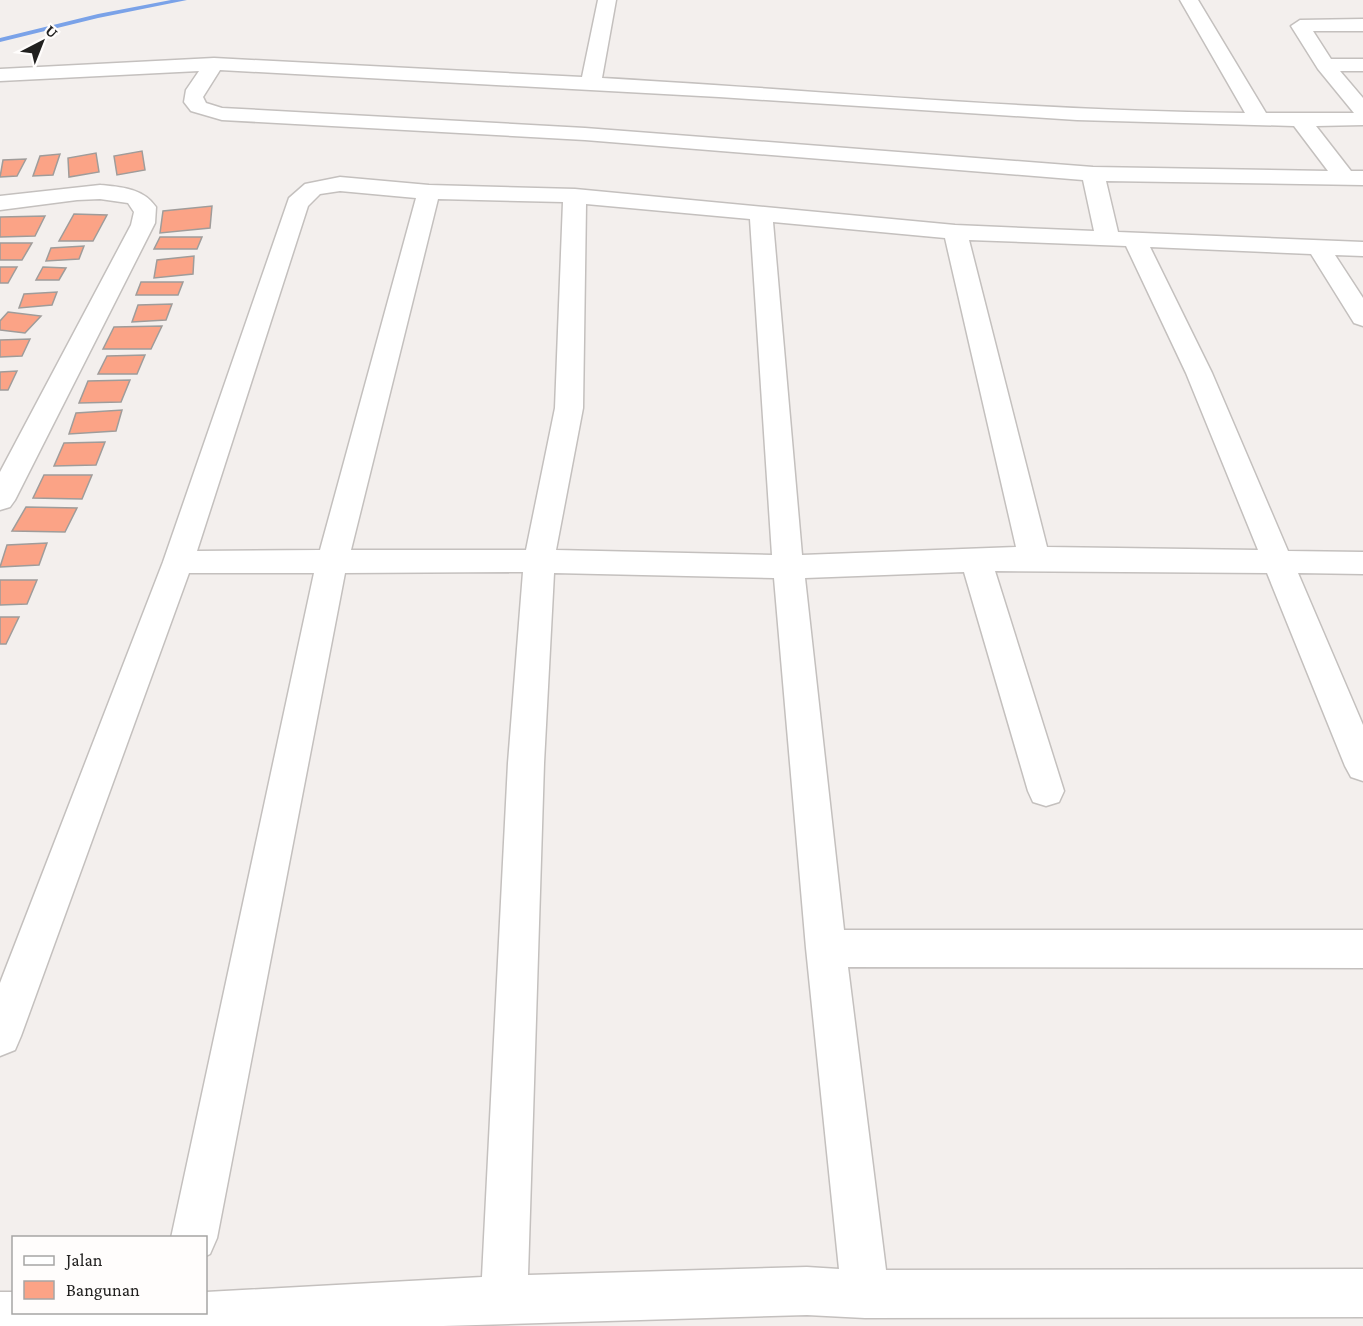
<svg xmlns="http://www.w3.org/2000/svg" width="1363" height="1326" font-family="'Crimson Pro',serif">
<style>
.lines{fill:none;stroke-linecap:round;stroke-linejoin:round}
.stream{fill:#7aa2e8;fill-rule:evenodd}
.building{fill:#fba386;stroke:#9f9c9a;stroke-width:1.5}
.minor-casing{stroke:#c4c0be;stroke-width:3}
.minor{fill:#fff;fill-rule:evenodd}
</style>
<rect width="100%" height="100%" fill="#f3efed"/>
<g class="lines">
<path class="stream" d="M171,0H187L98,18L0,42V38L98,14Z"/>
</g>
<path class="building" d="M142,151L145,170L117,175L114,156Z
M96,153L99,172L69,177L68,158Z
M60,154L53,175L33,176L40,156Z
M26,159L17,176L0,177L3,160Z
M212,206L210,228L160,233L163,211Z
M74,214L107,215L93,241H59Z
M45,216L35,236L0,237V217Z
M160,237H202L197,249H154Z
M0,243H32L22,260H0Z
M84,246L79,259L46,261L51,248Z
M194,256L193,274L154,278L157,260Z
M0,267H17L8,283H0Z
M43,267L66,268L59,280H36Z
M141,282H183L178,295H136Z
M57,292L52,305L19,308L24,294Z
M172,304L166,320L132,322L138,305Z
M8,312L41,316L25,333L0,330V321Z
M162,326L151,349H103L114,327Z
M30,339L22,356L0,357V340Z
M145,355L137,374H98L107,356Z
M17,371L8,390H0V372Z
M130,380L121,402L79,403L88,381Z
M122,410L116,431L69,434L76,413Z
M105,442L96,465L54,466L64,443Z
M44,475H92L82,499L33,498Z
M26,507L77,508L65,532L12,531Z
M47,543L39,565L0,567L7,545Z
M0,580H37L27,604L0,605Z
M0,617H19L6,644H0Z"/>
<g class="lines">
<g class="minor-casing">
<path id="minor" d="M598,0H616L602,78C816,90 1030,111 1245,113L1180,0H1198L1266,113H1354L1318,69L1291,26L1300,20L1363,19V31H1313L1331,59H1363V71H1340L1363,98V125L1316,126L1351,171H1363V185L1106,181L1118,232L1363,242V256L1335,255L1363,298V326L1354,323L1311,254L1150,247L1212,373L1288,551L1363,552V574L1298,573L1363,725V781L1351,777L1345,766L1267,573L995,571L1064,791L1059,802L1046,806L1033,802L1028,791L964,572L805,578L844,930H1363V968L848,967L886,1270L1363,1269V1317L865,1318L807,1315L443,1326H0V1292H14V1312H206V1292L482,1277L508,763L523,572L345,573L217,1238L210,1254L206,1256V1238H171L314,573H189L21,1036L15,1050L0,1056V983L163,562L289,198L305,184L340,177L429,185L575,189L955,225L1094,231L1083,180L585,140L222,120L191,111L184,102L186,90L199,71L0,81V69L214,58L582,77ZM220,70L719,97L1077,120L1294,126L1328,171L1093,167L585,128L222,108L206,103L203,97ZM340,191L416,198L320,550L197,551L308,206L320,194ZM438,199L563,202L555,408L526,550H351ZM586,204L750,219L772,555L556,550L583,408ZM773,222L945,238L1016,547L802,555ZM969,240L1126,246L1186,373L1258,550L1047,547ZM554,573L774,578L806,948L839,1269L807,1267L528,1275L544,763Z
M100,185C121,187 143,188 156,207L155,223L15,500L10,507L0,510V472L131,225L134,212L128,203L100,199L77,200L0,210V196Z"/>
</g>
<use href="#minor" class="minor"/>
</g>
<rect x="12" y="1236" width="195" height="78" fill="#fffdfc" stroke="#a6a5a4" stroke-width="1.5"/>
<rect x="24" y="1256" width="30" height="9" fill="#ffffff" stroke="#a6a5a4" stroke-width="1.5"/>
<text x="66" y="1266" font-size="18" fill="#21201f">Jalan</text>
<rect x="24" y="1281" width="30" height="18" fill="#fba386" stroke="#a6a5a4" stroke-width="1.5"/>
<text x="66" y="1296" font-size="18" fill="#21201f">Bangunan</text>
<g transform="translate(42 42) rotate(42)" stroke="#fffdfc" stroke-width="4.5" paint-order="stroke">
<path d="M0-4.5L10 22L0 15L-10 22Z" fill="#21201f"/>
<text y="-9" font-size="16" font-weight="bold" text-anchor="middle" fill="#21201f">U</text>
</g>
</svg>
